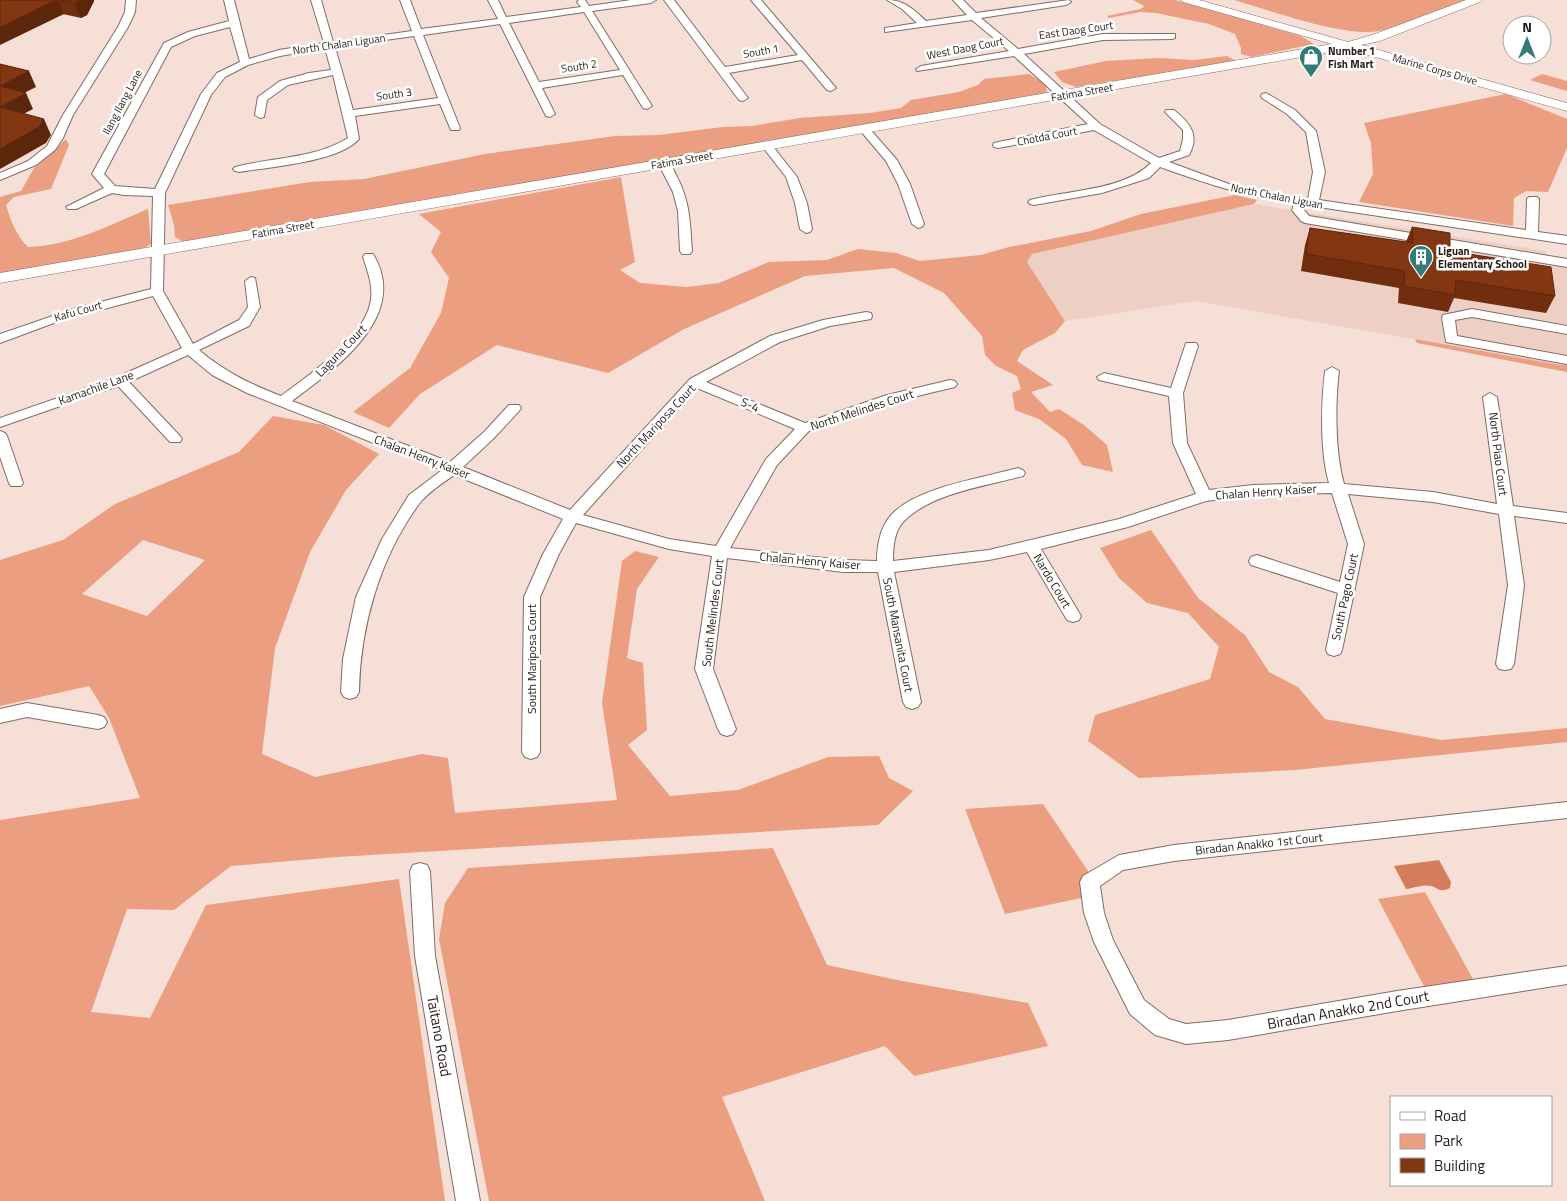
<svg xmlns="http://www.w3.org/2000/svg" width="1567" height="1201" font-family="'Titillium Web',sans-serif">
<style>
.built{fill:#edcfc4}
.green{fill:#eb9e80;fill-rule:evenodd}
.water{fill:#d37d5b}
.lines{fill:none;stroke-linecap:round;stroke-linejoin:round}
.minor-casing{stroke:#816d66;stroke-width:2}
.major-casing{stroke:#816d66;stroke-width:1}
.minor{fill:#fff;fill-rule:evenodd}
.major{fill:#fff;fill-rule:evenodd}
.wall{fill:#712e0f}
.shaded-wall{fill:#5c260d}
.building{fill:#833612;stroke:#5c260d}
.labels{text-anchor:middle;stroke-width:5;stroke-linejoin:round;paint-order:stroke}
.far-street-label{font-size:11px;fill:#231b18;stroke:#fff}
.far-poi-label{font-size:11px;font-weight:bold;fill:#231b18;stroke:#fff;text-anchor:start}
.street-label{font-size:12px;fill:#231b18;stroke:#fff}
.near-street-label{font-size:15px;fill:#231b18;stroke:#fff}
</style>
<rect width="100%" height="100%" fill="#f5dfd6"/>
<path class="built" d="M1254,204L1546,251L1547,256L1567,259V365H1560L1196,301L1065,321L1027,262L1032,254Z"/>
<path class="green" d="M1133,0H1175L1301,36L1314,44L1252,57L1241,54V48L1235,34L1209,24L1156,13L1140,12L1109,18L1107,16L1141,9L1144,6Z
M1234,0H1466C1438,9 1407,26 1379,31C1345,38 1269,10 1234,0Z
M1227,56L1238,62L1076,87L1062,82L1054,72L1106,61L1159,58L1194,60Z
M1029,74L1045,84L1047,92L1042,96L202,240L182,241L175,237L174,225L168,205L310,182L364,179L485,154L615,136L658,135L723,127L752,126L800,118L870,113L901,108L911,100L959,92L978,85L984,79Z
M1542,74L1567,81V91L1530,80Z
M1506,94L1567,119V148L1548,192L1526,191L1514,198L1513,226L1359,202L1373,174L1371,143L1364,123Z
M66,139L69,145L51,189L14,197L6,205C11,221 16,235 28,247C70,246 110,225 148,209L151,244L139,251L0,274V197L21,191L34,168Z
M621,177L635,262L620,270L640,283L687,287L719,283L769,262L827,260L858,249L896,253L920,261L981,255L1009,247L1091,231L1141,214L1235,195L1257,200L1254,204L1032,254L1027,262L1065,321L1055,333L1023,350L1017,361L1053,385L1031,392L1050,412L1059,409L1084,425L1107,445L1113,472L1082,465L1066,439L1039,419L1015,410L1012,393L1021,389L1017,376L996,366L985,355L982,336L944,293L894,268L805,276L684,329L608,373L497,345L420,394L389,428L353,412L410,368L441,313L449,278L431,252L441,232L419,214Z
M1415,339L1560,365H1567V372L1417,343Z
M273,416L324,425L379,454L346,490L310,552L275,648L262,754L315,777L422,754L448,758L455,813L617,800L602,703L622,561L635,551L659,557L637,589L627,658L643,663L647,730L628,745L670,796L738,790L828,757L879,756L889,778L913,791L878,825L337,857L231,866L174,910L127,909L91,1012L150,1018L206,905L399,879L445,1201H0V820L140,798L109,718L89,686L0,706V560L63,540L115,504L239,452ZM143,540L205,560L147,616L82,594Z
M1151,530L1198,598L1245,635L1269,672L1298,687L1325,719L1442,740L1567,728V742L1295,770L1139,778L1088,741L1095,715L1210,679L1219,647L1188,613L1147,603L1119,578L1100,548Z
M1043,804L1088,871L1086,897L1005,914L965,809Z
M773,848L827,965L902,981L1028,1003L1048,1046L914,1076L885,1046L722,1097L765,1201H489L439,939L445,903L468,868Z
M1425,892L1474,981L1425,988L1378,899Z"/>
<path class="water" d="M1439,860L1451,882L1450,888C1439,893 1439,888 1431,886C1424,884 1413,888 1406,889L1394,866Z"/>
<g class="lines">
<g class="minor-casing">
<path id="minor" d="M126,0H136L135,12L128,27L73,115L63,138L55,150L36,165L0,180V173L28,161L47,146L63,115L118,27L125,12Z
M224,0H234L249,59L279,50L324,43L311,0H321L333,42L412,31L400,0H410L421,29L498,19L488,0H498L506,17L581,7L577,2L579,0H585L589,6L631,0H656L651,3L592,11L652,106L647,109L643,108L623,75L542,88L555,114L550,117L546,116L500,24L423,35L460,128L459,130H451L440,104L355,116L359,139C339,162 269,167 239,172L235,171L233,169L235,167C273,157 314,159 348,138L333,75L288,85L267,100L264,117L260,118L255,115L258,97L280,81L309,73L331,70L325,48L280,56L248,65L225,77L211,95L165,193L163,291L193,344L239,320L248,307L245,281L251,277L255,278L260,307L249,326L199,350C225,372 250,384 281,396C309,375 367,336 371,299C373,284 367,270 363,257L365,254H373C411,316 335,369 292,401L450,462L484,432L509,405H519L521,408L519,411L494,438L463,467L570,510L690,379L770,336L823,320L866,312L871,313L872,316L871,319L830,326L780,342L706,382L805,423L887,395L950,380L955,381L957,384L955,387L896,401L809,431L777,465L730,548L843,560L877,561C877,545 880,527 892,514C918,487 982,478 1018,468L1023,470L1025,473L1023,476C986,486 932,493 904,521C894,531 893,547 893,561L989,550L1119,519L1196,494L1173,443L1169,396L1099,380L1097,377L1104,373L1171,388L1186,343H1196L1198,346L1183,393L1187,443L1209,490L1253,485L1329,483C1320,453 1321,403 1325,371L1332,367L1339,371C1335,403 1335,453 1344,484L1433,492L1497,504L1483,397L1490,393L1497,397L1513,506L1567,513V523L1514,516L1524,585L1514,664L1511,669L1505,670L1499,669L1496,664L1508,585L1499,514L1433,502L1348,494L1364,544L1342,650L1340,654L1334,656L1328,654L1326,650L1338,593L1251,565L1249,561L1251,557L1257,555L1340,582L1348,544L1332,493L1253,495L1206,501L1128,527L1041,549L1081,616L1079,620L1073,622L1067,620L1027,552L989,560L894,572L921,702L918,707L912,709L906,707L903,702L878,572H843L727,558L713,669L736,729L733,734L727,736L721,734L718,729L695,669L712,556L669,549L576,523L559,554L540,597V752L537,757L531,759L525,757L522,752L524,597L543,554L563,519L454,475C443,483 427,493 419,504C380,557 360,627 359,692L356,697L350,699L344,697L341,692L343,659L356,597L382,539L409,495L442,470L247,393L212,375L188,355L129,382L180,436L182,439L180,442H170L118,386L0,427V418L115,378L182,348L153,296L62,320L0,343V334L73,309L151,289L153,196L124,195L112,193L76,209H68L66,207L104,188L92,174L164,43L188,32L229,21ZM584,12L620,70L539,82L509,23ZM230,27L240,62L217,73L201,94L155,189L115,186L104,174L171,47L195,36ZM414,36L438,98L353,110L335,47ZM697,388L795,429L766,459L716,546L669,539L583,515Z
M664,0H674L725,67L798,55L751,0H761L836,88L831,91L827,90L802,60L729,73L748,98L743,101L739,100Z
M887,0C905,0 914,10 926,21L967,15L953,0H963L976,13L1069,0L1071,2L1066,5L981,18L1018,49L1103,34H1175V38L1172,39L1103,40L1024,54L1100,124L1159,158L1180,151L1183,139V130L1165,112L1166,110H1174C1190,123 1200,135 1189,155L1169,162L1229,184L1265,193L1308,199L1313,172L1306,132L1287,114L1262,98L1261,96L1262,94L1266,93L1295,110L1316,131L1325,172L1319,200L1526,230L1527,199L1529,197H1537L1539,199L1538,232L1567,236V244L1305,205L1304,210L1309,216L1567,259V267L1305,223L1301,221L1292,210L1294,204C1247,197 1205,183 1160,167L1149,178L1102,193L1034,205L1030,204L1028,202L1030,200C1067,190 1123,191 1151,163L1094,130L998,148L994,147L993,145L994,143L998,142L1088,124L1014,56L917,71L916,69L921,66L1009,51L972,20L885,32V28L917,23L902,9Z
M864,126L868,127L897,160L910,184L924,224L922,227L918,228L912,224L898,184L886,161L859,129Z
M767,143L771,144L797,177L807,203L812,229L810,232L806,233L800,229L795,203L786,177L762,146Z
M664,160C671,161 673,169 676,175C690,201 690,221 692,251L690,254H682L680,251L678,211L673,192L658,163Z
M1472,309L1567,326V334L1472,317L1455,320L1457,336L1567,356V364L1446,342L1442,318L1443,315Z
M0,431L5,433L7,436L23,483L21,486H11L9,483L0,457Z
M27,703L98,715L104,717L107,722L104,727L98,729L27,717L0,723V709Z
M1567,802V818L1174,861L1123,870L1100,886L1104,913L1113,940L1144,1000L1169,1019L1186,1024L1228,1020L1397,991L1567,966V984L1397,1011L1228,1040L1186,1044L1155,1035L1130,1014L1094,942L1084,913L1080,882L1083,876L1119,855L1174,845Z
M420,863L427,865L430,871L435,956L480,1201H456L415,956L410,871L413,865Z"/>
</g>
<g class="major-casing">
<path id="major" d="M1181,0H1199L1348,42L1372,35L1466,0H1482L1480,2L1380,41L1361,45L1567,103V111L1347,49L0,283V273L1332,44L1183,2Z"/>
</g>
<use href="#minor" class="minor"/>
<use href="#major" class="major"/>
</g>
<path class="wall" d="M0,0H94V1L87,15L81,18Z
M1412,227L1450,251L1555,296L1546,313L1454,298L1448,312L1398,303L1399,288L1301,271L1305,245L1310,228L1406,242Z"/>
<path class="shaded-wall" d="M56,0H58L64,14L0,45V27Z
M81,0H94V1L87,15L81,18L75,3Z
M29,71L36,87L6,102L0,86Z
M26,93L33,109L6,123L0,107Z
M44,119L51,135L46,143L0,169V149Z"/>
<path class="building" d="M0,0H56L0,27Z
M61,0H81L75,3Z
M0,64L29,71L0,86Z
M0,86L26,93L0,107Z
M0,107L44,119L39,127L0,149Z
M1412,227L1450,233V251L1551,267L1555,296L1456,280L1455,295L1404,286L1405,271L1306,254L1310,228L1413,243Z"/>
<defs>
<g id="shop-pin" transform="scale(1.25)"><path d="M0 17L-7.5 6A9.5 9.5 0 1 1 7.5 6Z" fill="#337b7a" stroke="#fff"/><path d="M-5-2.5h2.3a2.7 3.5 0 0 1 5.4 0H5L5.5 6h-11ZM-1.5-2.5h3a1.5 2.3 0 0 0-3 0Z" fill="#fff"/></g>
<g id="building-pin" transform="scale(1.25)"><path d="M0 17L-7.5 6A9.5 9.5 0 1 1 7.5 6Z" fill="#337b7a" stroke="#fff"/><path d="M-4-6H4V6H1V3H-1V6H-4ZM-2.5-4.3h1.7v1.8h-1.7ZM.8-4.3h1.7v1.8H.8ZM-2.5-1h1.7V.8h-1.7ZM.8-1h1.7V.8H.8Z" fill="#fff"/></g>
</defs>
<g fill-rule="evenodd">
<use href="#shop-pin" x="1311" y="57"/>
<use href="#building-pin" x="1421" y="257"/>
</g>
<g class="labels">
<g class="far-street-label">
<text transform="translate(1076 30) rotate(-8)" y="4">East Daog Court</text>
<text transform="translate(339 44) rotate(-8)" y="4">North Chalan Liguan</text>
<text transform="translate(965 48) rotate(-11)" y="4">West Daog Court</text>
<text transform="translate(761 51) rotate(-10)" y="4">South 1</text>
<text transform="translate(579 66) rotate(-9)" y="4">South 2</text>
<text transform="translate(1435 69) rotate(16)" y="4">Marine Corps Drive</text>
<text transform="translate(1082 92) rotate(-10)" y="4">Fatima Street</text>
<text transform="translate(394 94) rotate(-8)" y="4">South 3</text>
<text transform="translate(122 102) rotate(-62)" y="4">Ilang Ilang Lane</text>
<text transform="translate(1047 136) rotate(-11)" y="4">Chotda Court</text>
<text transform="translate(682 160) rotate(-10)" y="4">Fatima Street</text>
<text transform="translate(1277 196) rotate(11)" y="4">North Chalan Liguan</text>
<text transform="translate(283 229) rotate(-10)" y="4">Fatima Street</text>
<text transform="translate(78 311) rotate(-16)" y="4">Kafu Court</text>
</g>
<g class="far-poi-label">
<text x="1328" y="55">Number 1<tspan x="1328" dy="13">Fish Mart</tspan></text>
<text x="1438" y="255">Liguan<tspan x="1438" dy="13">Elementary School</tspan></text>
</g>
<g class="street-label">
<text transform="translate(341 351) rotate(-46)" y="4">Laguna Court</text>
<text transform="translate(96 388) rotate(-20)" y="4">Kamachile Lane</text>
<text transform="translate(750 405) rotate(23)" y="4">S-4</text>
<text transform="translate(862 410) rotate(-18)" y="4">North Melindes Court</text>
<text transform="translate(656 426) rotate(-47)" y="4">North Mariposa Court</text>
<text transform="translate(1498 454) rotate(83)" y="4">North Piao Court</text>
<text transform="translate(422 457) rotate(21)" y="4">Chalan Henry Kaiser</text>
<text transform="translate(1266 492) rotate(-4)" y="4">Chalan Henry Kaiser</text>
<text transform="translate(810 561) rotate(5)" y="4">Chalan Henry Kaiser</text>
<text transform="translate(1052 581) rotate(59)" y="4">Nardo Court</text>
<text transform="translate(1345 597) rotate(-78)" y="4">South Pago Court</text>
<text transform="translate(713 613) rotate(-83)" y="4">South Melindes Court</text>
<text transform="translate(898 635) rotate(79)" y="4">South Mansanita Court</text>
<text transform="translate(532 659) rotate(-90)" y="4">South Mariposa Court</text>
<text transform="translate(1259 844) rotate(-6)" y="4">Biradan Anakko 1st Court</text>
</g>
<g class="near-street-label">
<text transform="translate(1348 1010) rotate(-10)" y="5">Biradan Anakko 2nd Court</text>
<text transform="translate(439 1036) rotate(80)" y="5">Taitano Road</text>
</g>
</g>
<rect x="1390" y="1096" width="162" height="90" fill="#ffffff" stroke="#a7a4a3"/>
<rect x="1400" y="1112" width="25" height="8" fill="#ffffff" stroke="#a7a4a3"/>
<text x="1434" y="1121" font-size="15" fill="#231b18">Road</text>
<rect x="1400" y="1134" width="25" height="15" fill="#eb9e80" stroke="#a7a4a3"/>
<text x="1434" y="1146" font-size="15" fill="#231b18">Park</text>
<rect x="1400" y="1158" width="25" height="15" fill="#833612" stroke="#a7a4a3"/>
<text x="1434" y="1171" font-size="15" fill="#231b18">Building</text>
<g transform="translate(1527 40)"><circle r="24" fill="#ffffff" stroke="#a7a4a3"/>
<path d="M0-4L9 19L0 12L-9 19Z" fill="#337b7a"/>
<text y="-8" font-size="14" font-weight="bold" text-anchor="middle" fill="#231b18">N</text>
</g>
</svg>
